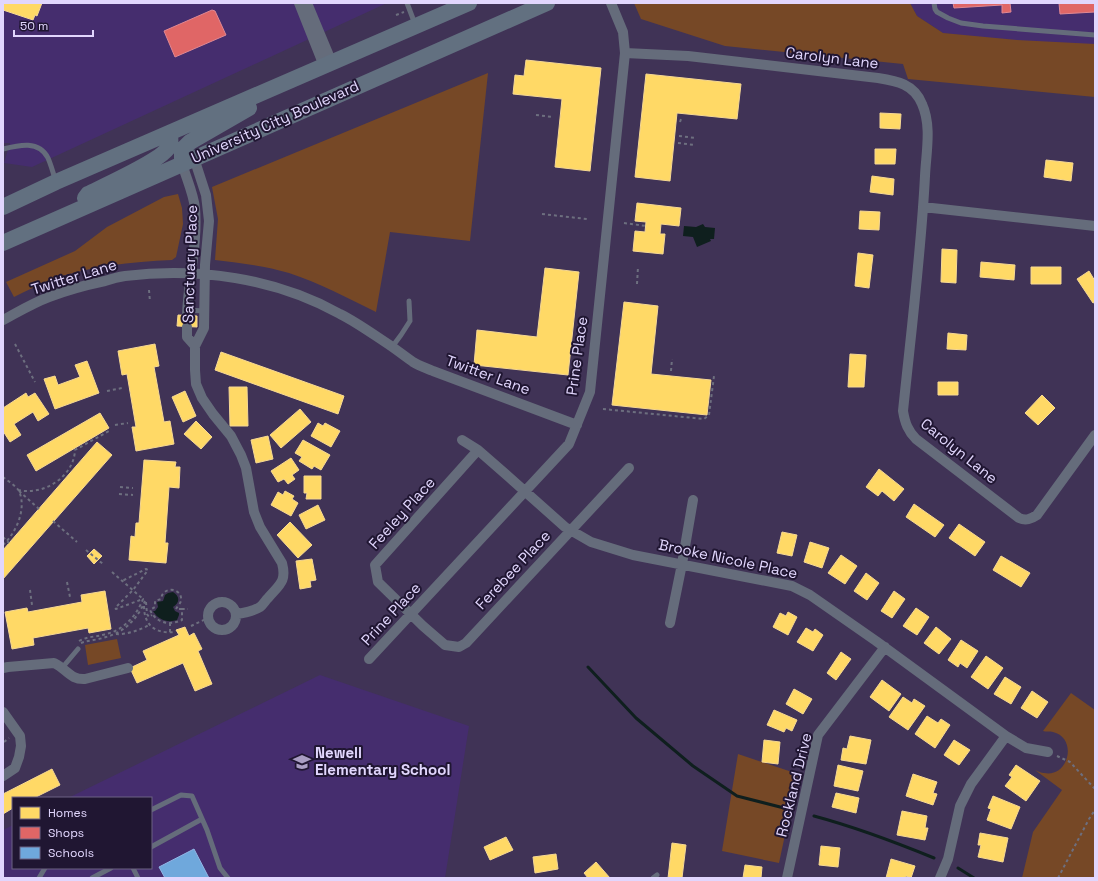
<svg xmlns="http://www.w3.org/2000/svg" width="1098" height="881" font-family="'Space Grotesk',sans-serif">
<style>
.built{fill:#452d6e}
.green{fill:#764826}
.water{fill:#0f1f1e}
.homes{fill:#ffd966;stroke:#f6d893}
.shops{fill:#e06666;stroke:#e08893}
.schools{fill:#6fa8dc;stroke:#91b6e6}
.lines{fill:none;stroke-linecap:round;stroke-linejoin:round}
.stream{stroke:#0f1f1e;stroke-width:3}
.path{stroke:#6d6f7f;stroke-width:2;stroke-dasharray:3 3;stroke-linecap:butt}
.lane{stroke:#656c7b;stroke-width:5}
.street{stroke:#656c7b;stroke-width:10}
.primary{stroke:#627080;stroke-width:16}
.labels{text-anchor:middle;stroke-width:4;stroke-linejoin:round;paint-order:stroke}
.street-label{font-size:15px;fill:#e1d6fd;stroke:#201632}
.poi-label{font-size:15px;font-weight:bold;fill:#e1d6fd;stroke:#201632;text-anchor:start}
</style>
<rect width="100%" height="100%" fill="#403356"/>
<path class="built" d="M3,3H387L32,167L4,163L10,143H3Z
M910,3H1095V97L1017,41L943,33L917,16Z
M320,675L469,726L445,878H3V830L13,825V868H151V798H68Z"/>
<path class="green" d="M634,3H910L917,16L943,33L1017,40L1095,44V97L908,79L903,64L725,46L641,19Z
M488,73L470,241L390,232L376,312C348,298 319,283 289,273C265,266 240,263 215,260L218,219L212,187Z
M178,194L182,208L183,224L176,257L172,260C131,262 89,266 50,280C38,285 26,291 14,297L6,282L75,251L107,227L164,197Z
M117,639L121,658L88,665L85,645Z
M1071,693L1095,710V878H1022L1033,832L1062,790L1035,770C1038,771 1041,773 1044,773C1069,778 1078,738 1053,732C1050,731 1046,732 1043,731Z
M738,754L798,774L779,863L722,851Z"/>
<path class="water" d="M703,224L705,227L715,228L714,239H710L711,241L697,247L693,237L683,236L684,226L696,227Z
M173,592C180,596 180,603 173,607L175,611L179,613V615L177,620C168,623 158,620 153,611H155L158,607L157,602L163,601L165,595L168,593Z"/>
<path class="homes" d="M3,3H42L37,16L35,15L33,20L3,10Z
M526,60L601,68L590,171L555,167L562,99L513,94L515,75L524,76Z
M646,74L741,84L737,119L677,113L670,181L635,177Z
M880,113L901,114L900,129L880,128Z
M875,149H896L895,164H875Z
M1046,160L1073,163L1071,181L1044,177Z
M872,176L894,179L893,195L870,192Z
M637,203L681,208L679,226L661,224L660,234H665L663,254L633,251L635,231L645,232L646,222L635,221Z
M860,211L880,212L879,230L859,229Z
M942,249L957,250L956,283L941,282Z
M858,253L873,255L869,288L855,286Z
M981,262L1015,265L1014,280L980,277Z
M1031,267H1061V284H1031Z
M545,268L579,272L568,375L474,365L477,330L537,337Z
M1089,271L1095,281V302L1093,303L1077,279Z
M624,302L658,306L651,374L711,380L707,415L612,405Z
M178,315L197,316V327L177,326Z
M948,333L967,335L966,350L947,349Z
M155,344L159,366L154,367L164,422L170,421L174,444L136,451L132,427H136L127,374L122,375L118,351Z
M221,352L344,396L338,414L215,370Z
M850,354L866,355L864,387H848Z
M87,361L99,393L55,409L44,379L55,376L58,385L80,377L75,365Z
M938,382H958V395H938Z
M229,387H247L248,426H230Z
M185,391L196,416L183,422L172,397Z
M26,393L28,397L35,393L49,414L38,421L33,412L14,424L21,435L10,442L3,431V408Z
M1042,395L1055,408L1038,425L1025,413Z
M300,409L311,422L281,448L270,435Z
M100,413L109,428L36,471L27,455Z
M196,421L212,437L201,449L184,434Z
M318,423L323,426L325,423L340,431L331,447L311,436Z
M268,436L273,459L256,463L251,440Z
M303,440L330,455L321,470L314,466L312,469L299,461L302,457L295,453Z
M97,442L112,455L3,579V550Z
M291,458L299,470L292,475L295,479L288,484L284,479L278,482L271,471Z
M144,460L176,462L175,467H180L179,488L169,487L165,543H168L166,563L129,560L131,536L135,537L136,523H139Z
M879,469L904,489L894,501L882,491L878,496L866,487Z
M304,476H321V499H306L307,493H304Z
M285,491L294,496L292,499L298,503L291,516L271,505L278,492L283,495Z
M914,504L944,525L935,537L906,517Z
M318,505L325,520L306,529L299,515Z
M290,522L312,545L298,558L277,535Z
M959,524L985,542L975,556L949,538Z
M782,532L797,535L792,556L777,553Z
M810,542L829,548L822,568L804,562Z
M94,549L102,556L94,564L87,556Z
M841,555L857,566L845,584L828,573Z
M1001,556L1030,573L1021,587L993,570Z
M312,559L316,580L310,581L311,587L300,589L296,561Z
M866,573L879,583L867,600L854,591Z
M105,591L111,629L89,633L88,628L33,638L34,645L12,649L5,612L27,608L28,612L82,602L81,595Z
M894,591L905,599L892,618L881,611Z
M916,608L929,617L917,635L903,626Z
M788,612L797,617L788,635L773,627L780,613L786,616Z
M185,627L189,636L194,633L202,649L198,651L212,684L195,691L183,663L137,683L130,668L147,660L143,651L179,635L176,630Z
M936,627L951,639L939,654L924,643Z
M806,628L813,632L815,629L823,635L813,651L797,642Z
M961,640L978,651L967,668L960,663L958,667L948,660Z
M841,652L851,659L836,680L827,673Z
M986,656L1003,668L988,689L971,677Z
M1005,677L1021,687L1011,704L994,694Z
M882,680L901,694L889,711L870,697Z
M794,689L812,699L803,714L786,704Z
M1032,691L1048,702L1037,718L1021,708Z
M903,697L912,703L914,699L925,706L908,730L889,717Z
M774,710L797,720L792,731L786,728L784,732L767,725Z
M927,716L938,723L941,719L950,725L935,748L915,734Z
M850,736L871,740L866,764L841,760L843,748L847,749Z
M764,740L780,742L778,764L762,762Z
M954,740L970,750L959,765L944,755Z
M838,765L863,771L858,791L834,786Z
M1016,765L1040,781L1026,801L1005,786L1012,777L1009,775Z
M52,769L60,785L34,798H13V808L3,814V794Z
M913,774L937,782L933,793L937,794L933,805L906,796Z
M836,793L859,798L856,813L832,807Z
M993,796L1020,807L1011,829L987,820L991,809L988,808Z
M902,811L927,816L925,828H928L925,840L897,835Z
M980,833L1008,838L1003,862L978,857L981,845H978Z
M506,837L513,850L490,860L484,847Z
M672,843L686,845L682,878H668Z
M821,846L840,848L838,867L819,865Z
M556,854L558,869L535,873L533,857Z
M891,859L915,866L911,878L906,876L905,878H886Z
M596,862L610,878H588L584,873Z
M745,865L762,867L761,878H743Z"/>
<path class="shops" d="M953,3H1010L1011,12L1002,13V5L954,8Z
M1059,3H1095V12L1060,14Z
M212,10L215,11L226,35L175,57L164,31Z"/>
<path class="schools" d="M194,849L209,878H165L159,867Z"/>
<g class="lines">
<path class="stream" d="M588,667L636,718L693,766L737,796L788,809
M814,816C855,827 895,842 934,858
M958,868L974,878"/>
<path class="path" d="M396,15L404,12
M536,115L553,117
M680,122L681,119
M679,136L696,138
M678,143L695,145
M542,214L587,219
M624,223L646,226
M637,284L638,267
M149,290L150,302
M15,344L35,382
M671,371L672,359
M107,391L122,388
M603,409L704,419L709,415L714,376
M115,425L128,423
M3,477C8,481 16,486 19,491C27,509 16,533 3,545
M120,487L133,488
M18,490C43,496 74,477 75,450L109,431
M19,491L39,509
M119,494L133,495
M53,521L77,542
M3,537L9,543
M86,550L103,564
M112,572L143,599
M67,582L70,597
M30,590L32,605
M146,602L147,614L149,617L152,615
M144,606C144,626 156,634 175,632
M182,609H176C177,607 180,604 181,601C183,588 163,585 161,599L155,601V607L150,610C156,623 169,626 182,620V609H188
M170,623V632
M191,626L208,618
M116,634C126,635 140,630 149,625
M79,641C88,636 97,637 106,634C124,630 137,615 143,599L116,609L115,608L133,590L148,570L146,569L122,581
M81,643C89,640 98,640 106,637C125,632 138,618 145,601
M4,742L9,738
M1057,756L1070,762L1095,789
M1058,878L1089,819L1095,810"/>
<path class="lane" d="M407,3L415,24
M934,3L935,9L937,12L948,18L961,23L983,26L1095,35
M3,149C19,145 39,140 48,158C51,165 53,172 55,179
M187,310L204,311
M392,347L401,335L410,321L409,301
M62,668L78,649
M151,810L181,795L192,796L207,830L220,868L228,878
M151,847L202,819
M133,868L138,878
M39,878L45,868
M92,878L111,868
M653,878L657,875"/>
<path class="street" d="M299,3L324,66
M307,3L332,63
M625,53L688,56L878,78C897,81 914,84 922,104C932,126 926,153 925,176C921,254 911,333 903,411C905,423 908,431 916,439L1019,518C1026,521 1031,519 1037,515L1095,435
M194,158L206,195L209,221L205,265L204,328L195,346V370L196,384L202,398L213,414L231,436L241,455L246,468L254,512L260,527L282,563C287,582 279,585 268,598C265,601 263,605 260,607C252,612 244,613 236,614
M182,163C186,178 193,192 195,208C198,244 188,280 187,316
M923,207L1095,226
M3,320C18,312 33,303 49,297C67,290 86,285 105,281C111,279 118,277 125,276C198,267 275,278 340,314C358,323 374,335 391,346C398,351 406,357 413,362C419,366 426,368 433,371L577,425
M187,327V337L195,346
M462,440L478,450L510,478L565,527L591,542L633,555L792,586L810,595L876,641L1006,736L1026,748L1048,752
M478,450L375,565L378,582L423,626L445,645L459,647L466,643L629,468
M208 616a14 14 0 1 1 28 0a14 14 0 1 1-28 0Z
M670,623L682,564L693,500
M369,659L569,444L590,392L625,53L623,32L611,3
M3,668L8,667L54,663C67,669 70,680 85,679L128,668
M3,712L20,736L21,746L19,757L15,768L3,776
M787,878L818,735L885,647
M940,878L948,859L960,806L971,784L1006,736"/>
<path class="primary" d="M182,163V150L190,142L249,108
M85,198L88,194C104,186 165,159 170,145C171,142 170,137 170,133
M3,207L56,182L469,3
M3,243L547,3"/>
</g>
<defs>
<g id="school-bare" transform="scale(1.38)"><path d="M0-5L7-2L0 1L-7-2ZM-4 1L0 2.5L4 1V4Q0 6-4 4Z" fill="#a99dc3" stroke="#201632" stroke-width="2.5" paint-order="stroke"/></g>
</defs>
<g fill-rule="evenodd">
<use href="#school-bare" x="302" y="762"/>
</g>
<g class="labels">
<g class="street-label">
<text transform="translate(832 58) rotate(7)" y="5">Carolyn Lane</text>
<text transform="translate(275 122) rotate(-24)" y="5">University City Boulevard</text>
<text transform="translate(190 264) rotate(-88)" y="5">Sanctuary Place</text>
<text transform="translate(74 277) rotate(-17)" y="5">Twitter Lane</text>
<text transform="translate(577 356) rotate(-82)" y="5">Prine Place</text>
<text transform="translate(488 375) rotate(20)" y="5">Twitter Lane</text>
<text transform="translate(959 451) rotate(39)" y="5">Carolyn Lane</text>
<text transform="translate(402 513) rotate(-48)" y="5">Feeley Place</text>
<text transform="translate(728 559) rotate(12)" y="5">Brooke Nicole Place</text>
<text transform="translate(513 570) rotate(-47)" y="5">Ferebee Place</text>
<text transform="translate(391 614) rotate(-47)" y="5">Prine Place</text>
<text transform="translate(794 785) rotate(-76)" y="5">Rockland Drive</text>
</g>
<g class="poi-label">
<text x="315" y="758">Newell<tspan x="315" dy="17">Elementary School</tspan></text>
</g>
</g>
<rect width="1098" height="881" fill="none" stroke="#e1d6fd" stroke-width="8"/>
<rect x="12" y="797" width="140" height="72" fill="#201632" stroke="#6d6383"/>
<rect x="20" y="807" width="20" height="12" fill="#ffd966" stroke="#6d6383"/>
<text x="48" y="817" font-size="12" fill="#e1d6fd">Homes</text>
<rect x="20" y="827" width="20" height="12" fill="#e06666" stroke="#6d6383"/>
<text x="48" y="837" font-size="12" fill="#e1d6fd">Shops</text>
<rect x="20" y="847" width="20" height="12" fill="#6fa8dc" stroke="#6d6383"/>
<text x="48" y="857" font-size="12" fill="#e1d6fd">Schools</text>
<path d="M14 30v6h79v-6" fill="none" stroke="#e1d6fd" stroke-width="2"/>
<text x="20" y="30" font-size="12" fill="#e1d6fd" stroke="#201632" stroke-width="3" paint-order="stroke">50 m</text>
</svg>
